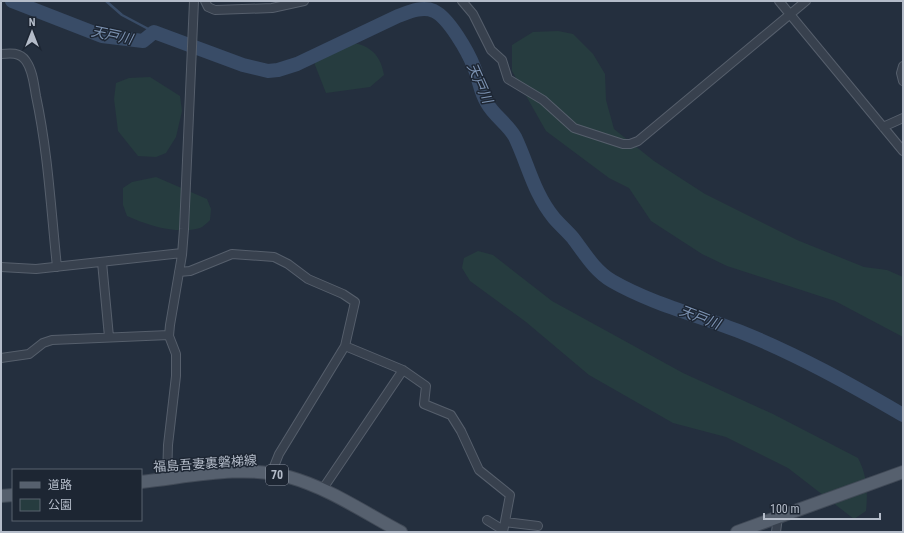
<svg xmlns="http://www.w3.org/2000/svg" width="904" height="533" font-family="'Roboto Condensed','Noto Sans JP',sans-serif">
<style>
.green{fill:#263c3f}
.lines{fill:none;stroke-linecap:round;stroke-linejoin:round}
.stream{stroke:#394c67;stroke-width:2.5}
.river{stroke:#394c67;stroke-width:14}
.street-casing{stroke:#565f6c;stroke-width:10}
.primary-casing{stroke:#414a57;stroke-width:14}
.street{stroke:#38414e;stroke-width:8}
.primary{stroke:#56606e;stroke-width:12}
.labels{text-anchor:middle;stroke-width:3;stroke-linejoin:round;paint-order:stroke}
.shield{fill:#1d2633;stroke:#878f9c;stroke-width:1}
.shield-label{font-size:12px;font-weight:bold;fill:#b4bcc9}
.street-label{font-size:13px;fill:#b4bcc9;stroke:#1d2633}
.water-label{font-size:14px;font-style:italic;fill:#7c92b1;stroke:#1d2633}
</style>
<rect width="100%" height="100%" fill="#242f3e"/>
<path class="green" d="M558,31L573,34L593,54L605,74L606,100L614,129L654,161L705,194L797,240L864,267L887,270L903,277V337L835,301L727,266L702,254L651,221L629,188L609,178L546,131L512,71V45L533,32Z
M341,41C365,43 380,50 384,75L370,87L326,93L315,65L314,55L323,46Z
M150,77L180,96L182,111L176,137L166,153L156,157L138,156L118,131L114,99L116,83L129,78Z
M156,177L207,199L211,209L210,220C207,223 203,227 200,228C177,235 147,225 127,216L123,205V188L132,182Z
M478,251L493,255L552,301L683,373L773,414L858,458C867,475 868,492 866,511L854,519L788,468L726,437L673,423L589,375L526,322L470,281L462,268L464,258Z"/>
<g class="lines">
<path class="stream" d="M106,1L122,15L154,32"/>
<path class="river" d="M12,1L102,36L143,41L154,32L243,65L268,71L278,70L297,64L398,16C409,12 422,6 434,11C449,18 468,52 474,67C479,79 480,92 487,103C494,116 508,124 515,137C528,164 534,194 554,218C560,225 567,231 573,238C585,254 595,271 612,281C652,304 698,315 741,332C798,355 850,384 903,415"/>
<g class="street-casing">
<path id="street" d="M205,1L208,7L215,10L272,8L304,1
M462,1L473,14L491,50L502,60L508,79L543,100L574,128L623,144H630L638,141L806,1
M779,1L903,151
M1,54C10,53 20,52 26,61C33,71 34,85 36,96C48,152 51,210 57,267
M903,66L901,73L903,81
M883,127L903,118
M102,262L109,337
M1,267L36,269L182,253
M179,272L190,271L232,254L274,257L288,264L308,279L343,294L355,302L345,346L279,454L271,474
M345,346L403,370L426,386L424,404L451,415L461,431L479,470L510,495L503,532
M1,358L29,354L43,343L52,340L169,335
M167,479L168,445L176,376V354L169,336L170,325L182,255L184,229L194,1
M322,490L403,370
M487,520L503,530
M505,522L538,526
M776,532L778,517"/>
</g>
<g class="primary-casing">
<path id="primary" d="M141,482C189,477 242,464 289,477C329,488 365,513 401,532
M1,496L13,495
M737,532L903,472"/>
</g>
<use href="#street" class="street"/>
<use href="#primary" class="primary"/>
</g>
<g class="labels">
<rect class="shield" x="266" y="465" width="22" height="20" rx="3"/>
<g class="shield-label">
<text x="277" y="479">70</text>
</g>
<g class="street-label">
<text transform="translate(205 463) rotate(-4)" y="5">福島吾妻裏磐梯線</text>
</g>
<g class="water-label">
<text transform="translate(112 35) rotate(12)" y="5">天戸川</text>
<text transform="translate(480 83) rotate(66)" y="5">天戸川</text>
<text transform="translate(700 317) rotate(21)" y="5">天戸川</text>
</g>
</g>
<rect width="904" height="533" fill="none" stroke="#b4bcc9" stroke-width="4"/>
<rect x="12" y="469" width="130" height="52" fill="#1d2633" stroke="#59626f"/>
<rect x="20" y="482" width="20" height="6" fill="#56606e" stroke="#59626f"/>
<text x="48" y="489" font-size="12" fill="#b4bcc9">道路</text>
<rect x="20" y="499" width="20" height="12" fill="#263c3f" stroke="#59626f"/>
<text x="48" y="509" font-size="12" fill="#b4bcc9">公園</text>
<g transform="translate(32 32)" stroke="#1d2633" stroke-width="3" paint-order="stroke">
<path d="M0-3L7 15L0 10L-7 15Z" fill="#b4bcc9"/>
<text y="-6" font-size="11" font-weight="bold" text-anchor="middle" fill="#b4bcc9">N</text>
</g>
<path d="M764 513v6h116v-6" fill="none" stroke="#b4bcc9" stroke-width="2"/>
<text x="770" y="513" font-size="12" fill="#b4bcc9" stroke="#1d2633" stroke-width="3" paint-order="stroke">100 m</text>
</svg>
